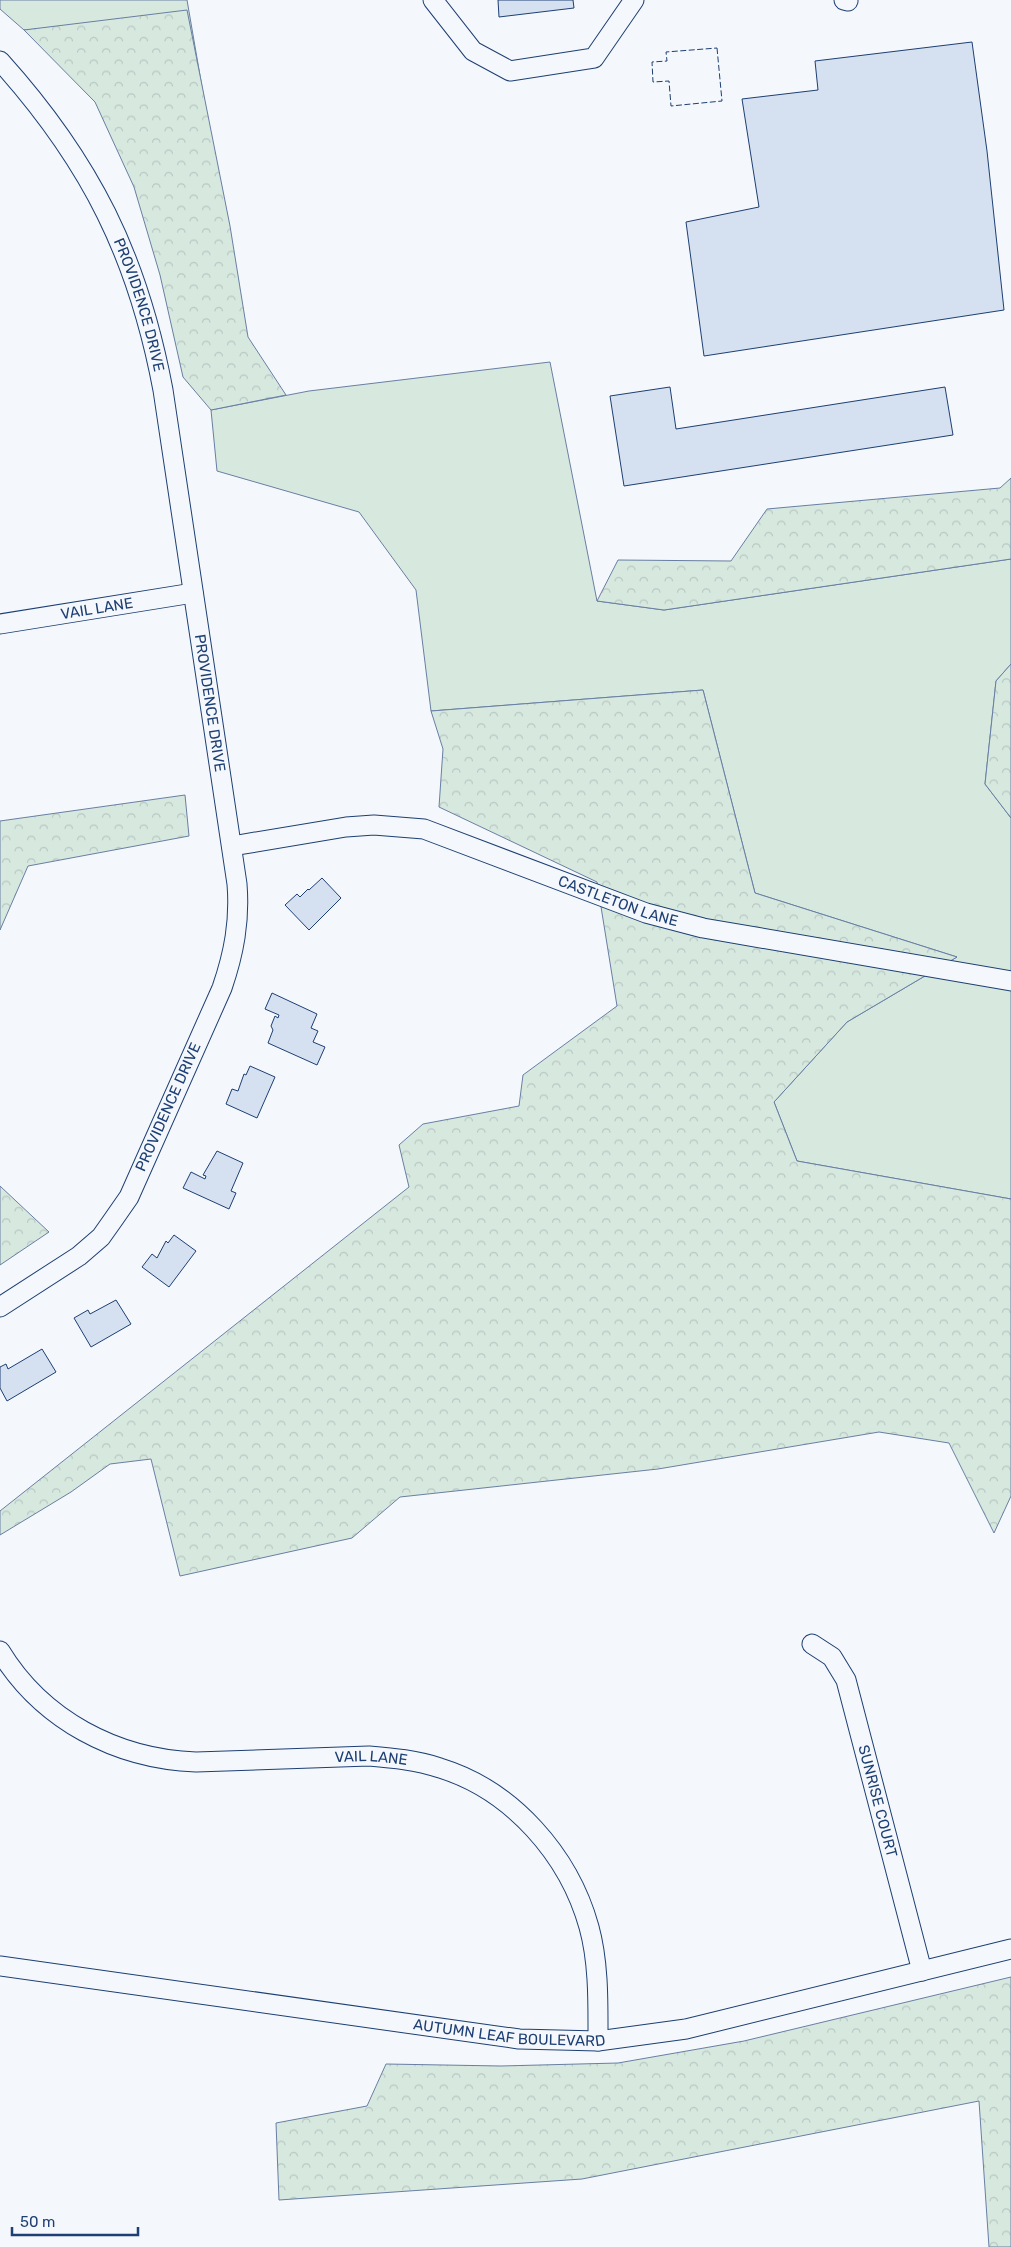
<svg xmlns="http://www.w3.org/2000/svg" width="1011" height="2247" font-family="Rubik,sans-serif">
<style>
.green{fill:#d7e8df;stroke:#687fa3}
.forest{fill:url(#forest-crowns);stroke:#687fa3}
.building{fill:#d5e0f0;stroke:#1d3f73}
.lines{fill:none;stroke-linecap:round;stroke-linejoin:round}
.minor-casing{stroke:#1d3f73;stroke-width:21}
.minor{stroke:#f4f7fb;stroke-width:19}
.fence{stroke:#1d3f73;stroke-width:1;stroke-dasharray:6 2.5;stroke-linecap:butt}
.labels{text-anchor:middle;stroke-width:4;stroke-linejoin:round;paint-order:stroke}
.street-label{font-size:15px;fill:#1d3f73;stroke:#f4f7fb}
</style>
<defs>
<pattern id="forest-crowns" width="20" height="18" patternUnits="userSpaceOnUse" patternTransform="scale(1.25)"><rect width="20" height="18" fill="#d7e8df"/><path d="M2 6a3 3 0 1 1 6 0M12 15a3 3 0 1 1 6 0" fill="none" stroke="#b8c8c3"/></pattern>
</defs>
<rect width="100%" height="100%" fill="#f4f7fb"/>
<path class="green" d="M0,0H187L208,122L75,26L24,30L0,9Z
M550,362L597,601L664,610L1011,559V664L996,681L985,784L1011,818V1199L797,1161L774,1102L847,1022L957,957L755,893L703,690L431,711L416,590L359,512L217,471L211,410L309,391Z"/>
<path class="forest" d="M187,10L230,226L248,337L286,395L211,410L183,377L160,275L134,187L95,102L24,30Z
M1011,478V559L664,610L597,601L618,560L731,561L767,509L1000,488Z
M1011,664V818L985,784L996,681Z
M703,690L755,893L957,957L847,1022L774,1102L797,1161L1011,1199V1496L994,1533L949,1443L879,1432L658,1469L400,1497L352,1538L180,1576L151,1459L110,1464L71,1492L0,1535V1511L409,1187L399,1145L423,1124L519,1106L523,1075L617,1006L597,882L439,807L443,749L431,711Z
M185,795L189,836L28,866L0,930V821Z
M0,1186L49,1232L0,1265Z
M1011,1977V2247H989L979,2101L582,2179L279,2200L276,2123L367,2106L386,2064L501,2066L618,2063L744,2041Z"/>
<path class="building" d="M498,0H573L574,8L499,17Z
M972,42L987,151L1004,310L704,356L686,222L759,207L742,99L818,90L815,61Z
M670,387L676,429L945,387L953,435L624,486L610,396Z
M322,878L341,898L309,930L285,905L297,894L300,897L308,889L309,890Z
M272,993L317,1014L311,1028L318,1031L313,1042L325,1047L317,1065L268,1043L273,1030L271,1026L275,1016L278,1018L279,1015L265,1009Z
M250,1066L275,1077L257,1118L226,1104L232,1089L238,1091L244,1074L246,1075Z
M217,1151L243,1163L231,1191L236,1193L229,1209L183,1188L191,1172L205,1179L206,1176L203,1175Z
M174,1235L196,1251L169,1287L142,1267L152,1254L157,1258L166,1241L168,1243Z
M116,1300L131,1324L91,1347L74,1318L88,1310L90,1314Z
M42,1349L56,1372L7,1401L0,1388V1367L6,1364L8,1369Z"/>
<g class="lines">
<g class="minor-casing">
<g id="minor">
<path d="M433,0L473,51L510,71L594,58L634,0"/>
<path d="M844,0L848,1"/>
<path id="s1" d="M0,61C91,162 138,257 163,390L237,884C240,921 234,953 222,988L129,1197L113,1220L101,1237L79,1256L0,1307"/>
<path id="s2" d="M0,624L193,593"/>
<path id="s3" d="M232,846L346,827L374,825L424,829L646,913L703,928L1011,981"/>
<path id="s4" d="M812,1644L832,1657L846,1680L922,1971"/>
<path id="s5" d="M0,1651C42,1720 116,1759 196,1762L369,1756C393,1758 416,1760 440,1768C512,1790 569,1855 589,1927C599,1963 598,2004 598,2041"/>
<path id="s6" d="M0,1966L519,2039L598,2041L686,2029L1011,1949"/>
</g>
</g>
<use href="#minor" class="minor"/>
<path class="fence" d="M717,48L722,101L671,106L669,81L653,82L652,62L667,61L666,52Z"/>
</g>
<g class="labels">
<g class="street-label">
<text dy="5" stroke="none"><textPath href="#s1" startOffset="284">PROVIDENCE DRIVE</textPath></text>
<text dy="5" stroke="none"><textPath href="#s2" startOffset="98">VAIL LANE</textPath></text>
<text dy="5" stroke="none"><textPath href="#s1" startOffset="689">PROVIDENCE DRIVE</textPath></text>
<text dy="5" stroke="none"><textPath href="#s3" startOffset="401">CASTLETON LANE</textPath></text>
<text transform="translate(168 1107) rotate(-66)" y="5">PROVIDENCE DRIVE</text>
<text dy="5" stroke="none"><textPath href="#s5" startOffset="410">VAIL LANE</textPath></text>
<text dy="5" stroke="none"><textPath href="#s4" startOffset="176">SUNRISE COURT</textPath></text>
<text dy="5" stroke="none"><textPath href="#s6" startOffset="514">AUTUMN LEAF BOULEVARD</textPath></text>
</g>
</g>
<path d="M12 2227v8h126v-8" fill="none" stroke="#1d3f73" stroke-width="2.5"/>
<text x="20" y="2227" font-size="15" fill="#1d3f73" stroke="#f4f7fb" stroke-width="4" paint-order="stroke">50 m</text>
</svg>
